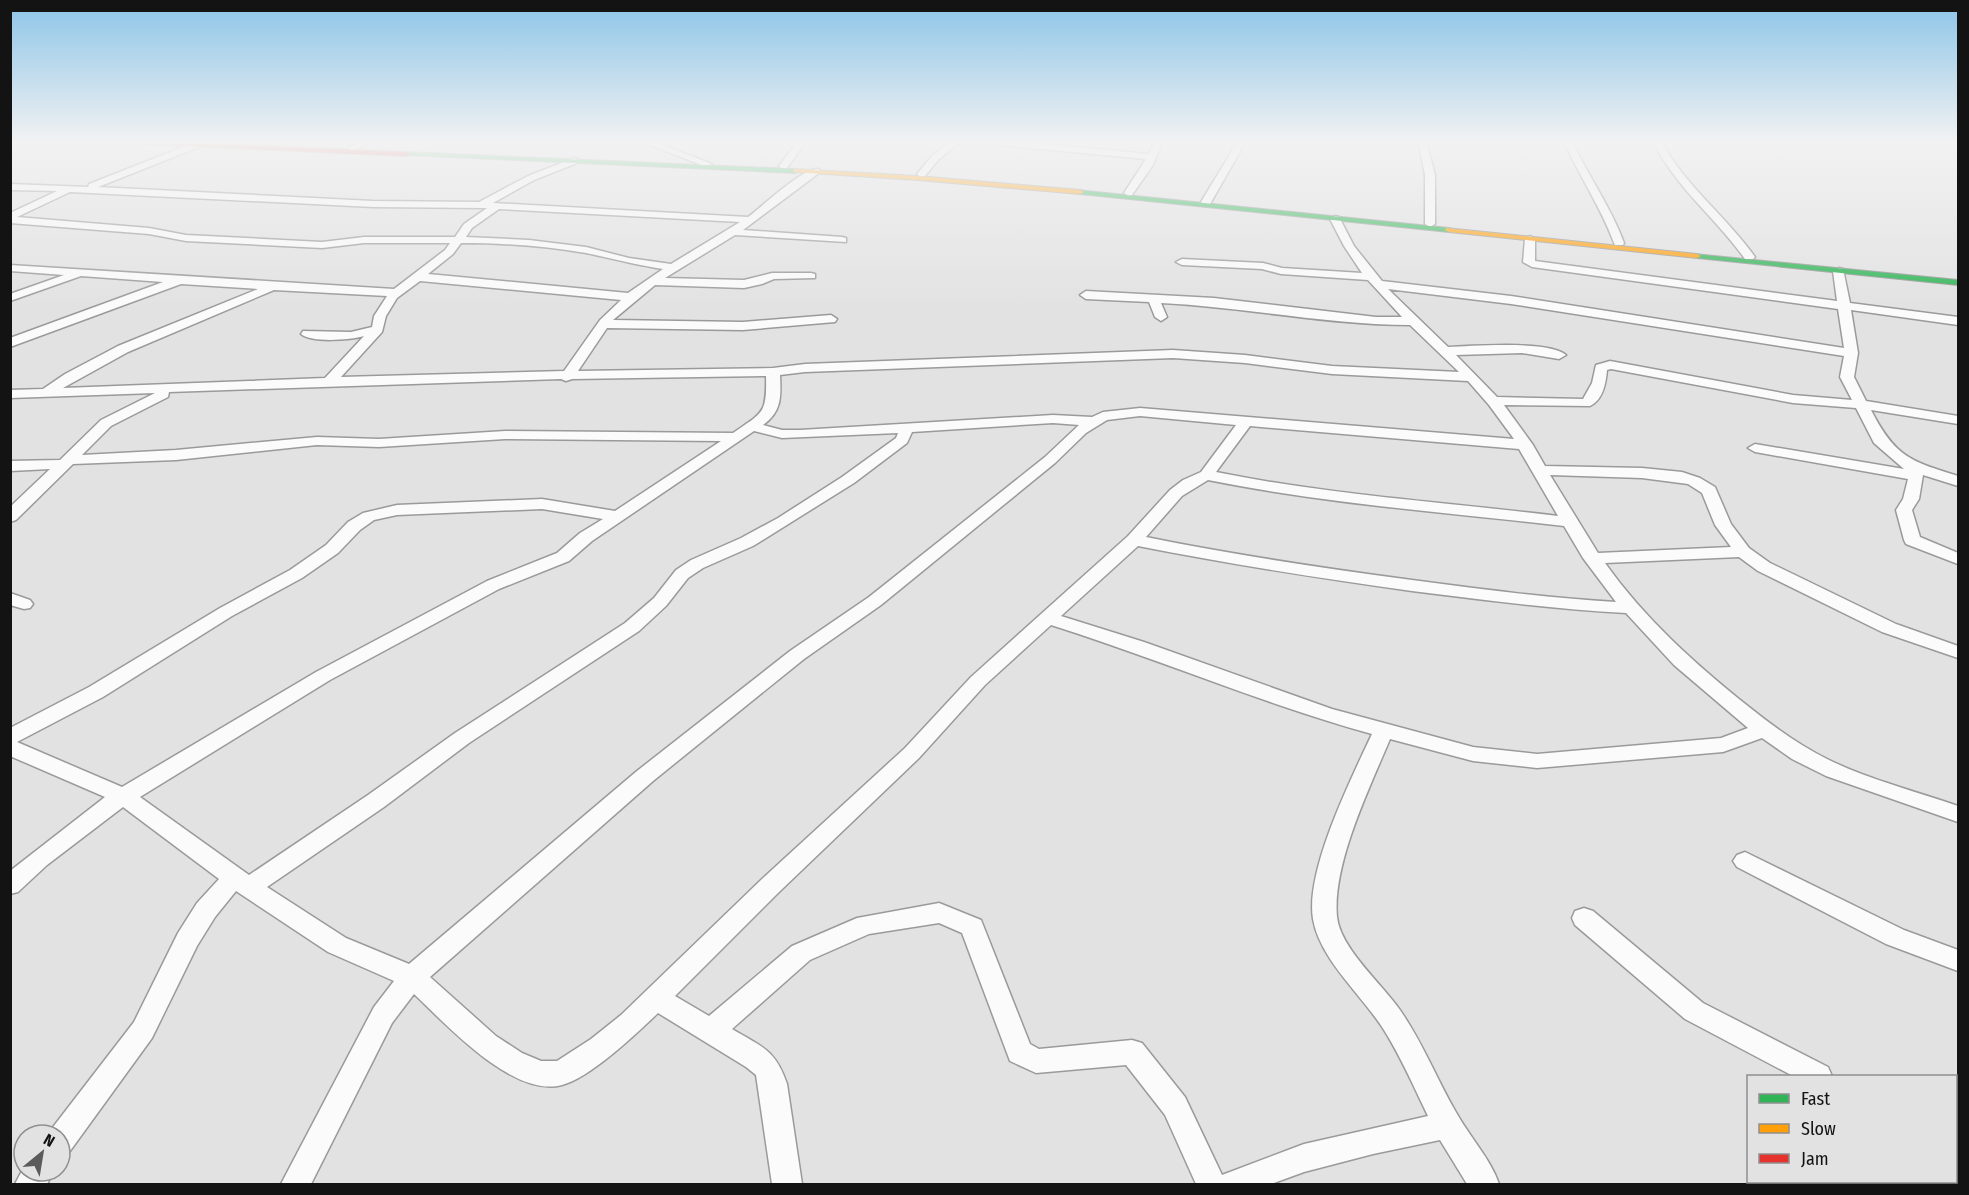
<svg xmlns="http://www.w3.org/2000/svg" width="1969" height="1195" font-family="'Fira Sans Condensed',sans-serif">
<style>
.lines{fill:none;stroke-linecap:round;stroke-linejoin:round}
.street-casing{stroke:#9a9a9b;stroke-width:3}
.fast-casing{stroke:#9a9a9b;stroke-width:2}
.slow-casing{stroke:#9a9a9b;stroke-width:2}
.jam-casing{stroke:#9a9a9b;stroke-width:2}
.street{fill:#fbfbfb;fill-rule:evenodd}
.fast{fill:#30b455;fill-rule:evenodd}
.slow{fill:#ff9f0a;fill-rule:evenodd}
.jam{fill:#e5322d;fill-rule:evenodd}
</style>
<rect width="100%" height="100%" fill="#e2e2e3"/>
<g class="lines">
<g class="street-casing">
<path id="street" d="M364,141H376L352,151L348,148Z
M640,141H652L712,164L704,166Z
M798,141H806L787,168H781L779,166Z
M951,141H961L939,159L925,176H919L917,174L933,155Z
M983,141H1014L1149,154L1155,141H1163L1153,165L1132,195L1129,196L1124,193L1146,159L987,144Z
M1238,141H1246L1210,204H1202L1201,202Z
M1418,141H1426L1435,175V224L1430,227L1425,224V175Z
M1564,141H1572C1588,176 1611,207 1624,243L1623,245H1615L1614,243C1601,207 1579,176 1564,141Z
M1653,141H1661C1685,186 1726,216 1755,257L1753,259H1745C1716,218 1675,187 1653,141Z
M196,142L199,143V147L98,187L373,201L479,202L528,176L574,158L577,159V163L534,180L493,203L748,217C763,206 803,167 819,169V173L743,230L842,237L846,238V242L735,235L665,278L744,280L772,273H811L815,274V278L774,279L762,284L744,288L655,285L613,320L743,322L831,315L837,319L835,322L743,330L607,328L578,371L773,368L805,364L1173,350L1245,355L1332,366L1459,372L1410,325C1327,325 1244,307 1161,303L1167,317L1161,321L1155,317L1149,302L1086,299L1080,295L1086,291L1214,298L1376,317H1402L1368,280L1281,274L1262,269L1182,265L1176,262L1182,259L1263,263L1282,268L1362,273L1344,246L1330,219L1335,216L1339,217L1354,246L1382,281L1511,296L1844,348L1838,309L1532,267L1523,262L1525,239L1530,236L1535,239V261L1837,301L1833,271L1839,268L1843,269L1850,303L1958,317V325L1851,310L1858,353L1854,377L1866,401L1958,416V424L1871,410C1895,457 1910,461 1958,476V486L1923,475L1919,499L1912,510L1920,537L1958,553V564L1906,544L1904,540L1896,510L1903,499L1908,479L1755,452L1748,448L1755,444L1904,469L1874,443L1856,408L1793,403L1611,369L1607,370C1606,383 1603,400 1590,406L1504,405L1533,445L1545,466L1642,468L1682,472L1700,478L1715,487L1731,524L1749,548L1770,563L1896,624L1958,646V658L1882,632L1758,571L1739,557L1605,563C1645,619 1694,663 1749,707C1774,727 1800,746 1829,760C1870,780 1915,791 1958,806V822L1826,776L1792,759L1762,738L1723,752L1537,768L1473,761L1390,739C1370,787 1332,864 1337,917C1340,948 1382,984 1400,1010C1423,1043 1437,1080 1457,1114C1470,1137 1491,1160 1499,1184H1467L1440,1140L1373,1154L1304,1172L1271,1184H1196L1165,1115L1126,1065L1036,1073L1010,1061L962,933L939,923L869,934L810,960L732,1029C762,1047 775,1049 787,1084L802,1184H772L756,1075L746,1067L658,1013C637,1033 590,1078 562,1085C513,1098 447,1025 414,994L392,1023L311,1184H281L374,1007L394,981L328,952L236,891L215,917L197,946L152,1038L70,1151L60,1155V1135H48L50,1131L134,1022L178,933L197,903L219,879L123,807L47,865L18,892L10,894V871L105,797L10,756V728L89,687L220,608L290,570L326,545L348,522L363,513L397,505L542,499L615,511L721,441L505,439L379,447L317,445L176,460L73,464L16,520L10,522V507L50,469L10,471V461L60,460L101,420L155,393L10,398V390L43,389L65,374L118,346L258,289L181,284L10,347V338L163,282L81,276L10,301V294L64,275L10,271V265L394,289L445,250L450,243H364L322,248L186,241L149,234L10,223V213L57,191L10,190V184L88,187L89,184ZM70,192L373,207L487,208L464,224L455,237H364L322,242L186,235L149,228L17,217ZM499,209L740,222L671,264L629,258L586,247L529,240L466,237L472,228ZM461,243C502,243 545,246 586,253C611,258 636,265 663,269L628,293L428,274L453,254ZM420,281L621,300L600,320L564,371L341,377L382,332L386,316L397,298ZM1388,289L1511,304L1844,356L1840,377L1852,400L1793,395L1610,361L1596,365L1592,383L1583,399L1497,397L1456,355L1522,353L1559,359L1566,355C1550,340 1472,346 1448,347ZM274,290L387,296L374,316L372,327L351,332L303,331L301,334C311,343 351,340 364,336L325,378L63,388L128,352ZM1173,358L1245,363L1332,374L1468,381L1489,405L1514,439L1140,408L1103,412L1092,417L1053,415L800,430H782L763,425C782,412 781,396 780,375L805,372ZM766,376C767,414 763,412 733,433L505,431L379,439L317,437L176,450L82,455L111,426L168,397L169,392L561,379L566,381L572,379ZM1140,416L1236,425L1201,472L1183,480L1170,490L1128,536L971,677L905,748L762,879L621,1015L591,1039L557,1061H541L522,1053L496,1036L430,977L653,781L804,659L881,605L1055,463L1086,433L1107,420ZM1053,423L1079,425L1045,457L869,597L790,651L637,771L409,964L346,938L267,887L384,807L469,743L639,631L666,606L688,578L703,568L753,546L854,483L907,443L912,432ZM1250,426L1519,449L1558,516C1444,502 1329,495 1216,472ZM754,431L782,438L898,433L896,438L842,477L778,518L741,538L691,560L676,570L654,598L625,623L455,733L368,795L249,875L140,797L330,680L499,589L569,561L592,541ZM1550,475L1642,478L1688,484L1702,493L1715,525L1731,547L1598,553ZM1208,480C1326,504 1445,512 1564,526L1583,558L1616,602C1548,598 1480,589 1412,580C1323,568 1234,555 1146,537L1182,496ZM542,509L603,519L580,533L557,553L487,581L316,672L122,787L17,742L103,697L232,616L302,578L338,553L360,530L374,520L397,515ZM1138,546C1229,564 1320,578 1412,591C1483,600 1554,609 1626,613L1674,665L1748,728L1721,738L1537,754L1473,747L1332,709L1144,642L1061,616ZM1051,625C1159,659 1263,704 1372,734C1351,779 1305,871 1313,919C1320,960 1363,996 1384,1030C1401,1057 1414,1087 1428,1116L1304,1144L1222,1175L1185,1097L1142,1043L1132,1040L1039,1049L1030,1044L981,920L939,903L857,918L792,946L709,1016L675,996L778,893L919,758L985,685Z
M10,593L30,600L33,604L30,608L24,609L10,605Z
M1745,852L1904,930L1958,950V971L1886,944L1737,867L1733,861L1737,855Z
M1584,908L1593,911L1703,1003L1828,1067L1832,1076H1793L1685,1019L1575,925L1572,918L1575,911Z
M1956,1126L1958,1127V1155L1956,1154Z
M24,1167V1171H54L47,1184H15Z"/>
</g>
<g class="fast-casing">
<path id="fast" d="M407,152L795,169L799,171L795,173L405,155Z
M1077,190L1449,228L1453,230L1449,232L1080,194H1077Z
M1694,254L1958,280V285L1697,258L1693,256Z"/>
</g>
<g class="slow-casing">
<path id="slow" d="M795,169L918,176L1080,190L1084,192L1080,194L918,180L793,172V170Z
M1446,228L1697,254L1701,256L1697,258L1449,232L1445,230Z"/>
</g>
<g class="jam-casing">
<path id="jam" d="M114,141H162L407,152L410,154L407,156L117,143Z"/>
</g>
<use href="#street" class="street"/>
<use href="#fast" class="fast"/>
<use href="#slow" class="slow"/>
<use href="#jam" class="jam"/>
</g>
<linearGradient id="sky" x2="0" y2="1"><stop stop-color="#8cc4e8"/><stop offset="0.46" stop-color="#f2f2f2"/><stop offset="1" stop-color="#f2f2f2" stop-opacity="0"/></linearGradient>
<rect width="1969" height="308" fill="url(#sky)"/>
<rect width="1969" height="1195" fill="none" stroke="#131314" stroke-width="24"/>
<rect x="1747" y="1075" width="210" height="108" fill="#e2e2e3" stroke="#8f8f90" stroke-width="1.5"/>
<rect x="1759" y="1094" width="30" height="9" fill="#30b455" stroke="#8f8f90" stroke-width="1.5"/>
<text x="1801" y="1105" font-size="18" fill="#131314">Fast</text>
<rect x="1759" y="1124" width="30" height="9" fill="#ff9f0a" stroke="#8f8f90" stroke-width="1.5"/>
<text x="1801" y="1135" font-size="18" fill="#131314">Slow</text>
<rect x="1759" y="1154" width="30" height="9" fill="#e5322d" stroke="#8f8f90" stroke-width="1.5"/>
<text x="1801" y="1165" font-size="18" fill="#131314">Jam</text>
<g transform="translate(42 1153) rotate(30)"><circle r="28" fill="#e2e2e3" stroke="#8f8f90" stroke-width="1.5"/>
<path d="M0-4.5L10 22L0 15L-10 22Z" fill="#5b5b5c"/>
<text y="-9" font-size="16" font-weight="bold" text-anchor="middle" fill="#131314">N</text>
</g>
</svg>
